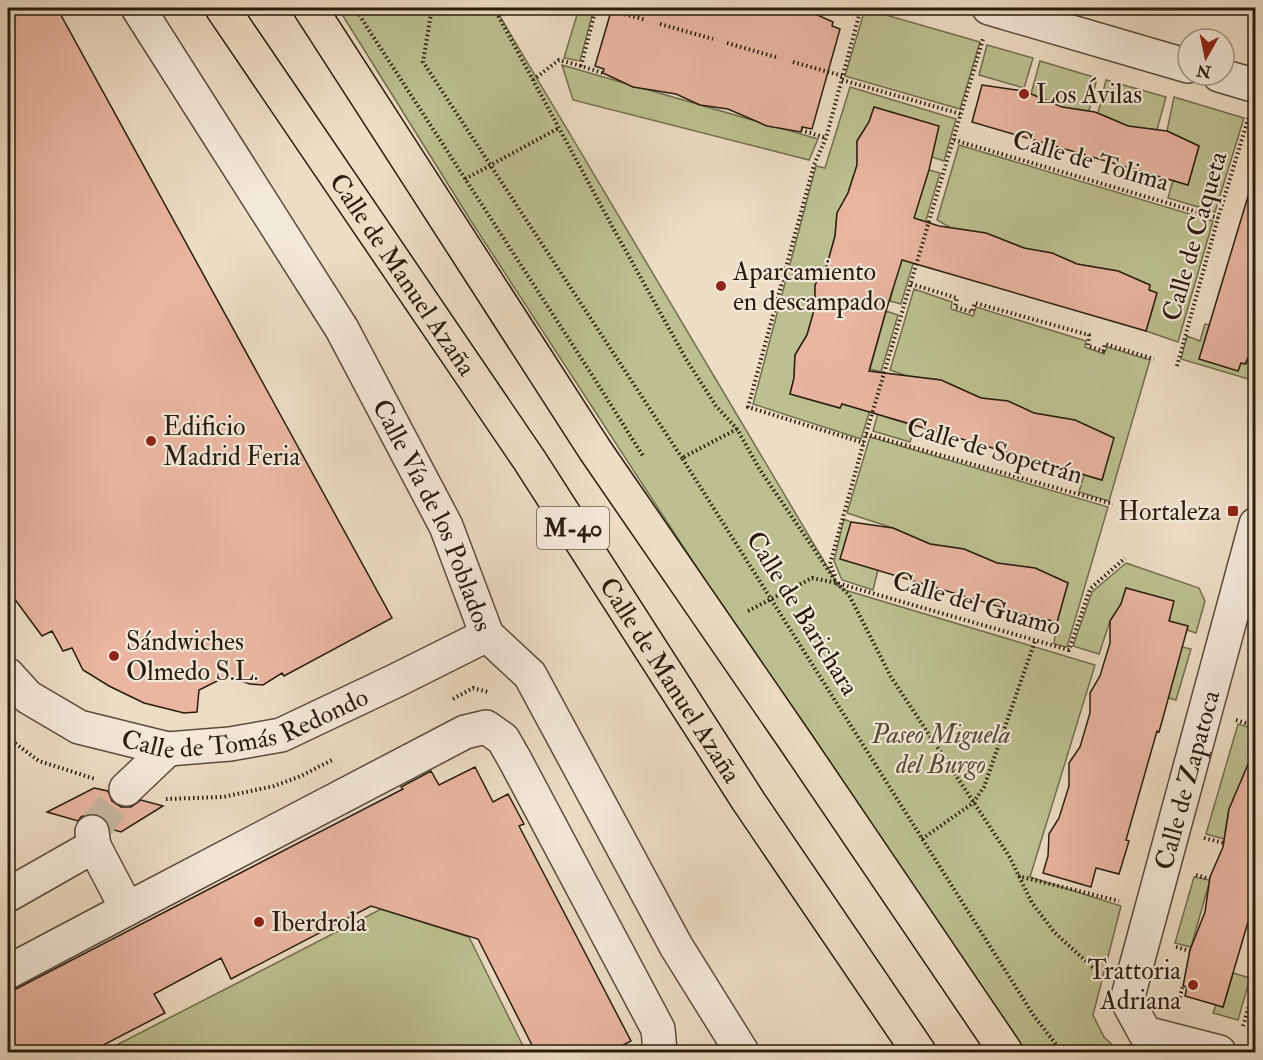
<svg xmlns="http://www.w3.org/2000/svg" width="1263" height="1060" font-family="'IM FELL Double Pica',serif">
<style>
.green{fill:#bcc091;stroke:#726e50;stroke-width:1.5}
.building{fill:#eab6a2;stroke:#291c0e;stroke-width:1.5}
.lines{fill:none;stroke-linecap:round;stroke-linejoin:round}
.minor-tunnel{stroke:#c6b6a0;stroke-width:33;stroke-dasharray:33 16;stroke-linecap:butt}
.minor-casing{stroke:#5a4c3c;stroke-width:36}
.highway-casing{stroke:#291c0e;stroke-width:36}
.path{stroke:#291c0e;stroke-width:4;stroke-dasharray:1.5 3;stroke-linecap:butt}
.minor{stroke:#f3e9d9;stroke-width:33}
.highway{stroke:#edddc4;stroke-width:33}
.poi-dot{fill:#8f2418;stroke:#f3e9d9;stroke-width:2}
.labels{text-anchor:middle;stroke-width:4.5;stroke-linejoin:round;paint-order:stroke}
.shield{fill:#f3e9d9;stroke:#665a4b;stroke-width:1.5}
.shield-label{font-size:24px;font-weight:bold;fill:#291c0e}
.poi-label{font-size:26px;fill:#291c0e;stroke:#f3e9d9;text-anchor:start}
.street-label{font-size:26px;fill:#291c0e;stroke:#f3e9d9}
.park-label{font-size:26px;font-style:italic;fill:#554d35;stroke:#f3e9d9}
</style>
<rect width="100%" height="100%" fill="#edddc4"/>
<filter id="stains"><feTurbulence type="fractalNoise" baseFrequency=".00333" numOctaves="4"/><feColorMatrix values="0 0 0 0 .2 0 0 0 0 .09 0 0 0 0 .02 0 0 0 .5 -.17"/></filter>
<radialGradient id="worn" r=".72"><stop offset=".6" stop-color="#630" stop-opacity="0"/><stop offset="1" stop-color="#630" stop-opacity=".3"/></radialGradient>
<path class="green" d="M338,8H495L837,583L836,585L845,590L1095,665L1030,877L1121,906L1093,1015L1104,1037L1120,1052H1002L742,637L471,221Z
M579,8H594L580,61L564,58Z
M865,9L980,42L960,109L845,76Z
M987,45L1033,58L1024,88L979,75Z
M1040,61L1097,78L1089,111L1062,107L1031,94Z
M562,65L818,139L809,160L573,100Z
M1106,80L1166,97L1157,130L1128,126L1098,113Z
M850,87L956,119L944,161L932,157L922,121L874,107L869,122L857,141V165L848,193L837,213L835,236L827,265L815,285V307L807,335L795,355L794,378L790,394L840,408L847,389L877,387L861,439L753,404L816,166L825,168Z
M1174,97L1244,118L1215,212L1168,198L1173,180L1188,185L1199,146L1167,131Z
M959,145L1213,221L1178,342L1146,331L1157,293L1149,290L1150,285L1118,271L1077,264L1052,253L1024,248L986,233L951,228L937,220Z
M929,170L940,173L924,227L914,218L897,212Z
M919,244L901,304L890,301L893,289L877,284L889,246Z
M914,289L952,302L951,309L973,316L976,307L1086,341L1085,347L1104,354L1107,347L1150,360L1109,501L1079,492L1084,475L1102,480L1112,442L1106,434L1074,420L1034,413L1007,401L981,398L941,380L907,376L890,370Z
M886,311L898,315L881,372L870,369Z
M1205,324L1210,325L1200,359L1238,370L1241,363L1246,364L1252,349L1255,350V381L1181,359L1187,336L1200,341Z
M889,375L897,378L886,417L915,426L910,442L873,431Z
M870,437L1108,507L1067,647L1054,644L1057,622L1068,583L1035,568L997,563L964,549L930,544L893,528L847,513Z
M844,519L851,522L878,570L873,590L842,580L834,561Z
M1126,563L1199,588L1205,601L1196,633L1187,630L1188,626L1169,621L1173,601L1126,588L1121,604L1110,621L1099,654L1073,646L1092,592Z
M1182,647L1191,649L1176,700L1147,692Z
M1238,724L1255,729V769L1250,767L1229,809L1224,839L1206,834Z
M1194,877L1210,880L1191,947L1175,943Z
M381,909L469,937L526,1052H103Z
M1233,973L1250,978L1238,1020L1213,1013L1216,1005L1223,1007Z"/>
<path class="building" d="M8,8H57L392,618L284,676L282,673L263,685L250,684L227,676L199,690L197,712L184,713L144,703L109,686L83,670L72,648L63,651L52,631L42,636L8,590Z
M612,8H802L833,22L832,26L840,29L812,129L802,127L801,132L767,126L728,109L700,105L676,94L633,87L603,73L604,69L595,66Z
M982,85L1024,91L1062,107L1095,112L1128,126L1167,131L1199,146L1188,185L972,122Z
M874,107L939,126L929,170L914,218L939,226L986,233L1024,248L1052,253L1077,264L1118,271L1150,285L1149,290L1157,293L1146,331L902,260L886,311L869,371L941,380L981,398L1008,401L1034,413L1075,420L1114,438L1102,480L842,404L840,408L790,394L794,378L795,355L807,335L815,307V285L827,265L835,236L837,213L848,193L857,165V141L869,122Z
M1249,193L1256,194V340L1245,364L1241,363L1238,371L1199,359Z
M851,522L893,528L930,544L964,549L997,563L1035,568L1068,583L1057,622L1024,614L840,559Z
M1126,588L1174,601L1169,621L1188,626L1164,714L1159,732L1157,731L1126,840L1129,841L1119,874L1096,868L1091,887L1043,873L1048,856L1049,834L1059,818L1069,786V763L1080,747L1090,713V693L1100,676L1110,643V621L1121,604Z
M1255,748L1256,895L1223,1007L1185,996L1187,987L1183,986L1190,950L1205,912L1210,877L1223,847L1229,809Z
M475,767L493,802L508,794L524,824L519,826L631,1041L608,1053H536L478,939L371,906L231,979L221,958L154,994L165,1013L88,1053H8V993L403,789L401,787L431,771L439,785Z
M94,788L108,791L112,801L121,807H131L141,800L163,806L121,832L111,829L106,820L98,814H89L81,817L78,821L47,812Z"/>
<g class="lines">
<path class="minor-tunnel" d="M92,832L126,789"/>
<g class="minor-casing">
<g id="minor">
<path id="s1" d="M138,8L342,329L446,526L487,635L530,675L676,946L742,1052"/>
<path d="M989,8L1188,66"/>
<path d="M1219,75L1256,86"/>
<path id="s2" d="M8,675L28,697L79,727L168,749L230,744L281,735L395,681L487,635"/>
<path d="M126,789L168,749"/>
<path d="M8,895L94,846"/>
<path d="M127,909L465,732L486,727L503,739L515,760L658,1029L660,1052"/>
<path d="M8,972L127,909L94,846L92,832"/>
<path id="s3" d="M1219,1052L1145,1033L1127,1000L1256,524"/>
</g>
</g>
<g class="highway-casing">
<g id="highway">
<path id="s4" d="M222,8L530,461L749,802L919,1052"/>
<path d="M310,8L595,450L798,745L1006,1052"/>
</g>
</g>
<path class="path" d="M358,8L356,9L365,24L594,378L643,456
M430,8L431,14L423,62L682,458
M494,8L612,226L686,359L716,406L737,429L760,470L837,583L849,595L891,677L1009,856L1032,903L1055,933L1099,973
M596,8L581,66L603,73
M603,8L646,20
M861,8L826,138L814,165L748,407L864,443
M660,24L713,39
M727,43L779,58
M793,62L843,76
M533,80L559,60L581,66
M842,80L961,114
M801,130L826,138
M954,140L1218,218
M465,179L559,128
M911,284L957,298L955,307L972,312L975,303L1089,335L1088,346L1103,351L1105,344L1154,359
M1256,325L1250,345L1256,346
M1177,366L1218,218L1249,116
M737,429L682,458L1034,1016L1062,1052
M866,434L1113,504
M835,576L830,564L866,434L983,39
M748,611L812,578L837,583L1069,650L1090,589L1125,558
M453,699L473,688L488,692
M1236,720L1256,726
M8,738L39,761L95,779
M166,799L223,797L274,786L301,776L334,759
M1204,838L1224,843
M922,839L973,803L984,787L1035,641
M1196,875L1210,879
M1018,876L1119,901
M1176,947L1190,951
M1177,1006L1183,986
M1243,1026L1256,983"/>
<use href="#minor" class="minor"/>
<use href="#highway" class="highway"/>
</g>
<g class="poi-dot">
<circle cx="1024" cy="94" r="6"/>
<circle cx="721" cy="286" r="6"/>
<circle cx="151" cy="441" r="6"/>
<rect x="1227" y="505" width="12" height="12" rx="3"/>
<circle cx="114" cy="656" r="6"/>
<circle cx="259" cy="922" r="6"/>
<circle cx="1193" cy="985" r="6"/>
</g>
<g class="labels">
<rect class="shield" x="537" y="507" width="72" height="42" rx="4.5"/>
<g class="shield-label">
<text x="573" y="536">M-40</text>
</g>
<g class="poi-label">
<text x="1036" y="103">Los Ávilas</text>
<text x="733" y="280">Aparcamiento<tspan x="733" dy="30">en descampado</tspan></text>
<text x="163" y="435">Edificio<tspan x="163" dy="30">Madrid Feria</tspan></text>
<text x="1221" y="520" text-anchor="end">Hortaleza</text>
<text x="126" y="650">Sándwiches<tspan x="126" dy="30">Olmedo S.L.</tspan></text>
<text x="271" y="931">Iberdrola</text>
<text x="1181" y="979" text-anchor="end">Trattoria<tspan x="1181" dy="30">Adriana</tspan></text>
</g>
<g class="street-label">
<text transform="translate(1091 160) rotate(16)" y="9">Calle de Tolima</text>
<text transform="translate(1194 236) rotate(-74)" y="9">Calle de Caqueta</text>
<text dy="9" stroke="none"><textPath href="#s4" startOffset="322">Calle de Manuel Azaña</textPath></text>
<text transform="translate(995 450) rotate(16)" y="9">Calle de Sopetrán</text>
<text dy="9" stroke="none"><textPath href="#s1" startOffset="588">Calle Vía de los Poblados</textPath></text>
<text transform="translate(977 603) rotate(16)" y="9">Calle del Guamo</text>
<text transform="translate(803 613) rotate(58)" y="9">Calle de Barichara</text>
<text dy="9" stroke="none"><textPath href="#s4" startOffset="808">Calle de Manuel Azaña</textPath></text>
<text dy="9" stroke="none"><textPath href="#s2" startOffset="261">Calle de Tomás Redondo</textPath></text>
<text dy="9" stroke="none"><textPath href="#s3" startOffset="342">Calle de Zapatoca</textPath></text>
</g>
<g class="park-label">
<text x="941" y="743">Paseo Miguela<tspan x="941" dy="30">del Burgo</tspan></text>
</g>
</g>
<rect width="1263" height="1060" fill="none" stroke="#edddc4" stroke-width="30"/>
<rect x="9" y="9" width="1245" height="1042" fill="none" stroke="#291c0e" stroke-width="3"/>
<rect x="15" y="15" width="1233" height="1030" fill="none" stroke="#291c0e" stroke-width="1.5"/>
<g transform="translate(1206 57) rotate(189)"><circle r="28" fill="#f3e9d9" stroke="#a29788" stroke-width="1.5"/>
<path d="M0-4.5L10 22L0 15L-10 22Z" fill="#8f2418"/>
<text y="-9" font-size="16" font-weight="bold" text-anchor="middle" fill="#291c0e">N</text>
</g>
<rect width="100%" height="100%" filter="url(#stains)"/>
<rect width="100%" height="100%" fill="url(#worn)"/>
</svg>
